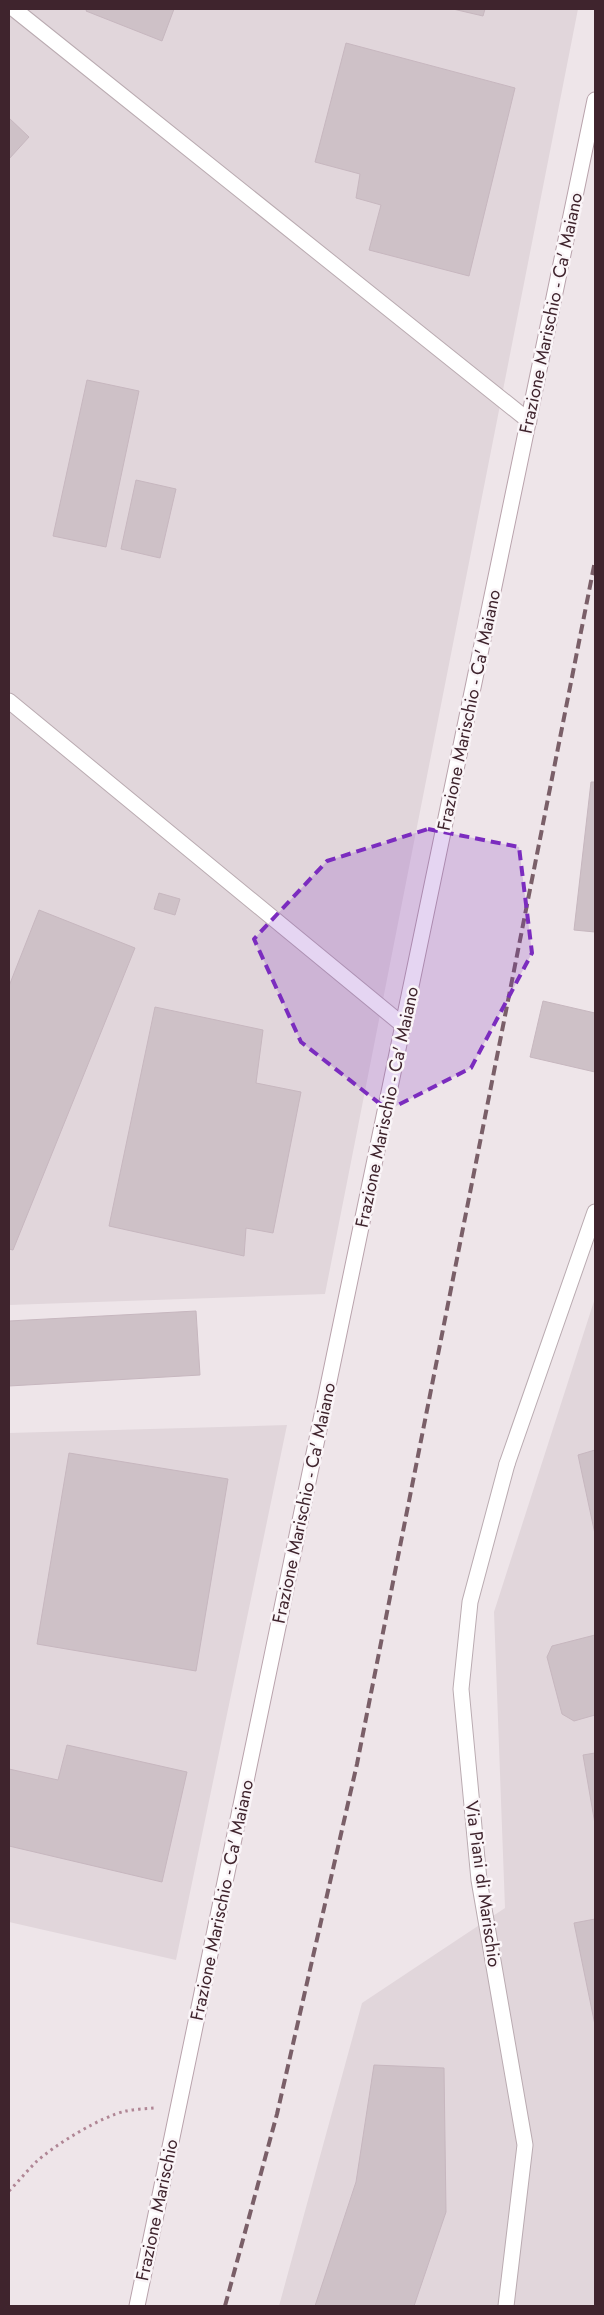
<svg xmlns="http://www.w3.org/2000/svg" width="604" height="2315" font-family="Jost,sans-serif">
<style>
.built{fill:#e1d6db}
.building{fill:#cec1c7;stroke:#c7b7bf}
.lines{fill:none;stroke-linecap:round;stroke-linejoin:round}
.lane-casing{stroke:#baabb1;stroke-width:17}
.street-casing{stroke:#baabb1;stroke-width:17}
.secondary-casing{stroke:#b9a3ac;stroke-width:17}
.path{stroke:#b08695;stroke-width:3;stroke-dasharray:2.5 4;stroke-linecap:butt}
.lane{stroke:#fff;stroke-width:15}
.street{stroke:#fff;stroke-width:15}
.secondary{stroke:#fff;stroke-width:15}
.rail{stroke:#7a5f68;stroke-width:4;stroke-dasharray:10 5;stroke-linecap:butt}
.marked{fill:#7b2cbf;fill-opacity:0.2;stroke:#7b2cbf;stroke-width:4;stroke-dasharray:10 6;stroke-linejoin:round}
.labels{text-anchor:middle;stroke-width:5;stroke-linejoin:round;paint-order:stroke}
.street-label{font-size:18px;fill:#3f242d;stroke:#faf5f8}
</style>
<rect width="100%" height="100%" fill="#eee5e9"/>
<path class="built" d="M9,9H578L325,1294L9,1305Z
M595,1298V2306H279L362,2003L505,1908L494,1612Z
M287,1425L176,1960L9,1922V1433Z"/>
<path class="building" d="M87,9H174L162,41L86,11Z
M453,9H485L483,16Z
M346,43L515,88L469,276L369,250L381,205L356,198L360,174L315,162Z
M9,118L29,137L9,159Z
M87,380L139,391L106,547L53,536Z
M136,480L176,489L160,558L121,549Z
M591,782H595V932L574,930Z
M159,893L180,899L175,915L154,909Z
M39,910L135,948L13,1250L9,1249V986Z
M543,1001L595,1013V1072L530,1057Z
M155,1007L263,1030L256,1083L301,1092L273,1233L246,1228L244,1256L109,1226Z
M196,1311L200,1375L9,1386V1321Z
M595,1450V1534L578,1455Z
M69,1453L228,1479L196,1671L37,1644Z
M595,1635V1715L574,1721L562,1714L547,1657L552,1646Z
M67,1745L187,1772L162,1882L9,1846V1769L58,1780Z
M595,1753V1824L583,1755Z
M595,1919V2025L574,1923Z
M374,2065L444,2068L446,2212L414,2306H315L356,2182Z"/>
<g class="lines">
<g class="lane-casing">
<path id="lane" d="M507,1464L595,1212"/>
</g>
<g class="street-casing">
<path id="street" d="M14,9L529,421
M9,701L404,1026
M506,2306L525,2145L479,1880L461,1689L470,1602L507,1464"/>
</g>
<g class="secondary-casing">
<path id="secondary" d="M137,2306L595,100"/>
</g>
<path class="path" d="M9,2191C18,2182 26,2172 35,2163C54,2145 102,2116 126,2111C135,2109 145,2109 154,2108"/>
<use href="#lane" class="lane"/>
<use href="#street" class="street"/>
<use href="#secondary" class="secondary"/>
<path class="rail" d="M225,2306L277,2114L357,1764L595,561"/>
</g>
<path class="marked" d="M428,829L519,847L532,953L471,1068L388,1110L301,1042L254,939L327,861Z"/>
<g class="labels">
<g class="street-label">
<text transform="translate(551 313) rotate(-78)" y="6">Frazione Marischio - Ca' Maiano</text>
<text transform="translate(469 710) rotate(-78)" y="6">Frazione Marischio - Ca' Maiano</text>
<text transform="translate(387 1107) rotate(-78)" y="6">Frazione Marischio - Ca' Maiano</text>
<text transform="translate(304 1503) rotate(-78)" y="6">Frazione Marischio - Ca' Maiano</text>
<text transform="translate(483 1884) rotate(82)" y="6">Via Piani di Marischio</text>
<text transform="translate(222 1900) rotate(-78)" y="6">Frazione Marischio - Ca' Maiano</text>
<text transform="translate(157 2210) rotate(-78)" y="6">Frazione Marischio</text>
</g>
</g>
<rect width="604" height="2315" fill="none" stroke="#3f242d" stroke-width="20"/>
</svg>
